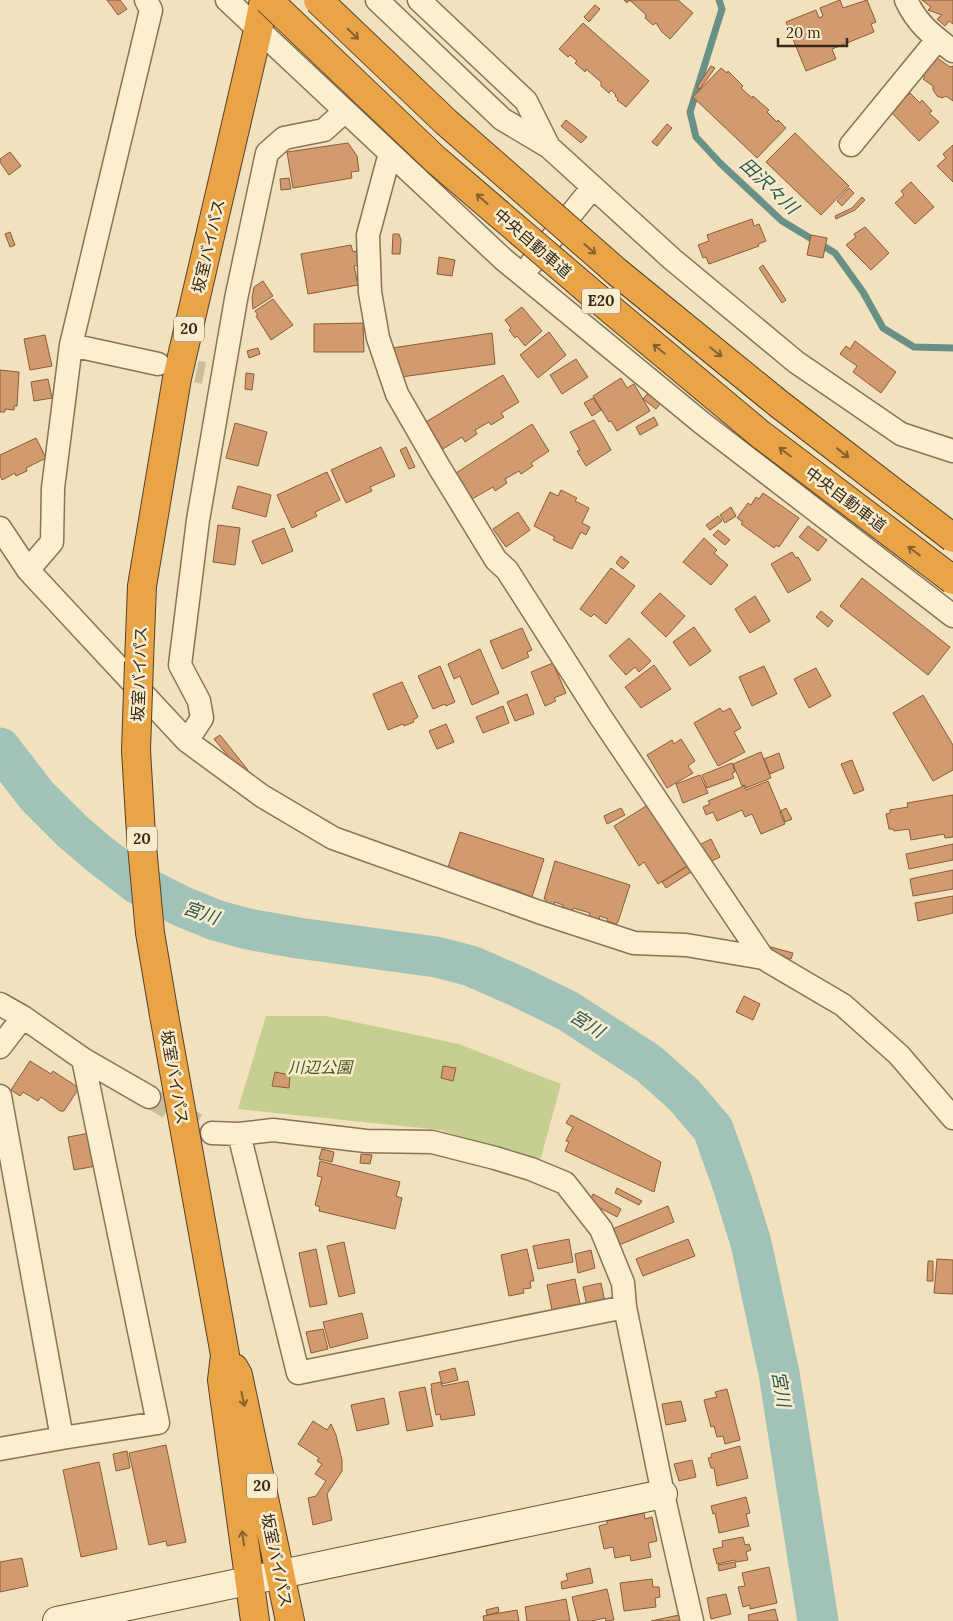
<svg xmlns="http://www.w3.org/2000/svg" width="953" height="1621" font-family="Lora,'Noto Sans JP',serif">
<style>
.green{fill:#c7cf90}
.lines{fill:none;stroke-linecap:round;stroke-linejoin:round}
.stream{stroke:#689087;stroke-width:7}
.river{stroke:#a1c2b9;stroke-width:41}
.building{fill:#d29b6f;stroke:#8b5b39}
.street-tunnel{stroke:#ccbd9d;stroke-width:22;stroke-dasharray:22 11;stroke-linecap:butt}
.street-casing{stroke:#8a7255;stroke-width:25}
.secondary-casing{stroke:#6b5338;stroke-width:30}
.highway-casing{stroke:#57402a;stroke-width:30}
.street{stroke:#fbefd0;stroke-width:22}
.secondary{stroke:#fbefd0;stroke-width:28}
.highway{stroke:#e8a446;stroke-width:28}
.highway-bridge-casing{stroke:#57402a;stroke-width:30;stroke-linecap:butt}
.highway-bridge{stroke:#e8a446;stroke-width:28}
.oneway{stroke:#87602e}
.labels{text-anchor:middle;stroke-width:5;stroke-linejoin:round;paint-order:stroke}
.shield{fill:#f8eccd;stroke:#726450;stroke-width:1}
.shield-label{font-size:15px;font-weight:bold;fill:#38291b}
.street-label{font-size:16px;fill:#38291b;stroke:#f8eccd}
.park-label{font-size:16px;font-style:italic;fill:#475620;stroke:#f8eccd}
.water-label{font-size:18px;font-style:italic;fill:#295957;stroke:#f8eccd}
</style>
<rect width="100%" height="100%" fill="#f1e2bd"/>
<path class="green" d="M266,1016H326L459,1044L561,1084L539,1165L441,1130L238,1109Z"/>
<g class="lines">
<path class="stream" d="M719,0L722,9L690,112L696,137L720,163L782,221L835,253L863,292L883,328L914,347L953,348"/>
<path class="river" d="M0,748L37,796L72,831L99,854L138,884L181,906L215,920L248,929L298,938L436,957L471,966L519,987L568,1011L648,1063L684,1095L713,1129L733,1185L751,1243L779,1373L818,1621"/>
</g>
<path class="building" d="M107,0H120L127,9L118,15Z
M624,0H678L693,13L670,39L662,32L656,23L653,25L645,18L646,16L645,14L632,2L629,0L627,3Z
M840,0L843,8L867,0L876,22L871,24L874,32L832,49L836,59L806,71L786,22L816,10L819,18L823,16L820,8Z
M922,0H953V24L949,21L945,26L937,19L942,15L928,10L931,7Z
M595,5L600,9L589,22L584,17Z
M583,23L649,81L626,107L617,100L618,99L615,96L616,95L611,90L609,93L601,86V82L586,69L585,72L575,63L577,61L570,55L568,57L559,49Z
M937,58L950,67L953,66V101L946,96L942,98L937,96L933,90V86L923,79L925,77L923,76Z
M711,66L715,68L700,89L697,87Z
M721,68L727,73L728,71L743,86L741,88L752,98L753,96L769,110L767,112L777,122L778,120L786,128L757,158L693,97Z
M910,93L920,103L922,100L932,111L929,113L939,122L919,141L891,112Z
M566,120L587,137L581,143L561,126Z
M667,124L672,128L657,146L652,142Z
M795,133L849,186L821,215L766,162Z
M348,143L357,156L359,171L351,172L352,178L293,188L287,152Z
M953,145V182L937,166L946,158L943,154Z
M10,152L21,166L9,175L0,162V159Z
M289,178L291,189L281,190L280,179Z
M911,182L934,207L915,224L895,203L904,195L901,191Z
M849,188L854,193L842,206L837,201Z
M862,197L865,200L855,210L836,219L835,216L852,208Z
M752,219L754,226L759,224L766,241L758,244L759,246L709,264L706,257L703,258L698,245L709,241L707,235Z
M865,227L889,253L871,270L846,245L856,237L854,234Z
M10,232L15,245L10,247L5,234Z
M393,234H399L401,240L400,254H392Z
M811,235L827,238L823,258L807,255Z
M351,245L353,252L356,251L359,265L354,266L358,285L308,294L301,254Z
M439,257L455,260L452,276L437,274Z
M763,265L786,300L782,303L759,268Z
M263,281L273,296L253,309L252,298L254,287Z
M273,299L293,325L271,340L256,316L258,315L255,311Z
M522,307L542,331L525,346L517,336L515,338L509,330L511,328L505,320Z
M363,323L364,352H314V324Z
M549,332L566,355L538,378L520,355Z
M492,333L495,364L401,377L392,348Z
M45,335L52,366L30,370L24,339Z
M855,341L896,372L881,393L853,372L857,366L840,354L846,346L850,349Z
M258,348L260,354L249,358L247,351Z
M576,359L588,377L562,394L550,375Z
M0,370L19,372L17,406H14V410L5,409V412H0Z
M246,373L254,374L252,390L245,389Z
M503,375L519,402L501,413L504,417L491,425L489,422L475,430L477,434L465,442L462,437L443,449L426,422Z
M621,378L627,388L634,384L650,411L617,431L611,421L609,422L593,396Z
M48,379L52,398L34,401L31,382Z
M648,393L661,403L656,409L643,399Z
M593,398L601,410L592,416L584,403Z
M654,417L658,425L640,435L636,427Z
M594,420L611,450L586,466L577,451L580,450L570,432Z
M235,423L267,432L258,466L226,458Z
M532,424L549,451L531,463L533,466L521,474L519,471L505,479L507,483L495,491L493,487L472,499L456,473Z
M36,438L46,458L26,468L27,471L16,476L15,473L2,480L0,475V455Z
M381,447L395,476L370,487L372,491L346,503L331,470Z
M406,447L415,467L409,469L400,450Z
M327,472L340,500L315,512L317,516L292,528L277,495Z
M238,486L271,495L266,517L232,508Z
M561,490L577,498L575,501L589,508L582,523L590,527L586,535L581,532L572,549L553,540L555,537L534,526L550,492L558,496Z
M763,493L799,518L779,547L776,545L774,548L741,524L743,522L737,518L748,503L751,505L756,497L759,499Z
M731,507L736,516L725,523L720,515Z
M518,512L530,530L506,547L493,529Z
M718,516L722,521L710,530L706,525Z
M218,525L240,528L235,565L213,562Z
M808,526L827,540L818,551L799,537Z
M284,528L293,551L262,564L252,541Z
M718,530L730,540L725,545L713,535Z
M704,538L717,550L714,553L728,565L711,585L683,562Z
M792,552L796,558L798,557L811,580L788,593L771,564Z
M621,556L629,562L623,569L616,563Z
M611,568L635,586L606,624L594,614L591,617L580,609Z
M862,578L950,647L928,675L840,606Z
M660,593L685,616L666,637L641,613Z
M755,596L770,621L750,633L735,609Z
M821,611L833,621L828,627L816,617Z
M694,627L711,651L690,666L673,642Z
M522,628L532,650L527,652L529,657L502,669L490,641Z
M629,638L651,661L639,672L635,667L626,675L609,656Z
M480,649L499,693L472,705L460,676L454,679L448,664Z
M553,663L566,693L554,698L556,701L545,706L531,672Z
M654,665L671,689L641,708L625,687Z
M440,666L455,702L446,706L445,704L433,709L418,676Z
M764,666L777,694L752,706L739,677Z
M816,668L831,696L809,708L794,679Z
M402,682L418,717L413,720L414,722L404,726L403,724L388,730L373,694Z
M527,694L534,714L515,721L507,702Z
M923,695L953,745V770L933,781L893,713Z
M503,706L509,723L483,733L476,717Z
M720,708L723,712L730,708L741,728L734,732L745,752L718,766L694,723Z
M446,724L454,742L437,749L429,731Z
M220,735L248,770L243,774L214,739Z
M681,739L695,761L688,766L693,773L667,788L647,755L672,740L674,744Z
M761,752L771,778L746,788L745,785L742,786L733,764Z
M779,753L784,768L770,774L764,759Z
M852,760L864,790L854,794L841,764Z
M732,763L735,772L732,773L734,778L707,788L702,775Z
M700,775L708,793L683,803L676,784Z
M768,781L781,812L780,813L785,824L761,834L752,814L745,817L742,810L717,821L713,812L706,815L703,807L710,804L708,801L744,786L746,790Z
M953,795V837L945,838L944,834L911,840L909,829L894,831L893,829H889L886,814L890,813V810L908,807L907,803Z
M651,803L689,865L658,884L644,862L639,866L614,826Z
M621,808L625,815L607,824L604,816Z
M786,808L792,819L785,822L781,811Z
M460,832L544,859L532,897L512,889V891L500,887L501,885L469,877L470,875L460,872L447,870Z
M711,839L720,857L708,863L699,845Z
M953,844V860L909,869L906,854Z
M555,861L630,885L618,922L616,924L607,921L608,919L600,916L599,919L589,916L590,913L573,908L572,911L563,908V905L555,902L554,905L546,902V899H544Z
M691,864L694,870L666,888L662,882Z
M953,870V889L913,896L910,879Z
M953,896V913L918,921L915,903Z
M763,945L793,953L791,959L762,951Z
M744,996L760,1004L753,1020L736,1012Z
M30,1061L51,1074L53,1071L79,1088L64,1111H60L41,1097L38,1101L23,1092L20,1096L11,1090Z
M443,1066L456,1068L453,1081L441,1078Z
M275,1072L290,1075L289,1088L272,1086Z
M571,1115L661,1162L654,1192L565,1151L569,1142L566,1141L573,1127L566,1123Z
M90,1133L96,1166L74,1170L68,1137Z
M322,1149L334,1152L332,1162L319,1159Z
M361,1154L372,1155L370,1164L360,1163Z
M320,1161L400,1182L396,1196L402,1198L395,1229L319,1211L320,1207L315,1205L322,1177L317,1176Z
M617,1188L642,1201L639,1205L615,1193Z
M593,1194L621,1209L617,1217L589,1202Z
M668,1206L674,1222L617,1246L610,1230Z
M569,1239L573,1262L538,1269L533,1246Z
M688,1239L695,1256L643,1276L636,1259Z
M344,1242L355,1293L339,1297L327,1246Z
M316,1249L327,1304L310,1307L299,1253Z
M527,1249L534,1281H530L531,1288L523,1289L524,1293L509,1296L501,1255Z
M591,1250L595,1268L578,1273L575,1254Z
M937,1259L953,1260V1294L934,1293Z
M928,1261H933V1281H927Z
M575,1279L580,1304L552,1310L547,1285Z
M601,1283L605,1302L587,1306L583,1287Z
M362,1313L368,1338L330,1348L323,1322Z
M323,1329L328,1349L311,1353L306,1332Z
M455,1368L458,1380L442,1384L439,1372Z
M468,1381L475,1415L441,1420L440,1414L436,1415L431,1389L432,1388L431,1384L441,1382L442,1386Z
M425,1387L433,1426L407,1431L399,1392Z
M727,1389L740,1440L725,1444L723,1436L717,1437L714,1426L711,1427L704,1400L717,1397L715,1392Z
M384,1398L389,1424L357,1431L351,1405Z
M681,1401L686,1421L666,1425L662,1404Z
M313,1421L327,1430L331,1424L336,1435L342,1460V1471L327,1494L332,1520L313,1525L308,1498L316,1496L326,1481L315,1474L322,1464L317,1461L319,1458L298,1444Z
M166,1445L186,1542L167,1546L166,1541L149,1545L129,1453Z
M740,1446L748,1478L717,1486L714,1468H711L708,1458L712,1457L711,1454Z
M127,1451L130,1468L116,1471L113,1454Z
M692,1460L696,1477L679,1481L674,1464Z
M99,1462L117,1549L81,1557L63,1470Z
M746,1497L750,1513L746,1514L749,1526L719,1533L715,1513L713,1514L711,1506Z
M644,1513L645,1519L652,1517L657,1541L648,1543L651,1557L631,1561L630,1555L615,1558L613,1547L604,1549L599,1526L607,1524V1521Z
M743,1537L745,1545L749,1544L751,1550L746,1552L748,1560L736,1562L735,1560L717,1564L713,1549L723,1547L722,1541Z
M22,1558L28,1586L0,1592V1562Z
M735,1562L736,1567L719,1571L718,1565Z
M769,1567L777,1603L750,1609V1605L743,1607L738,1587L745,1586L742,1573Z
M590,1568L593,1583L562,1589L561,1582L568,1580L566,1574Z
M652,1579L653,1587H659L660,1597L655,1598L656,1607L624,1611L620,1583Z
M607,1589L614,1620L606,1621L605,1618L591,1621H578L572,1597Z
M726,1594L731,1614L711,1619L707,1598Z
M566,1599L570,1621H527L525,1607Z
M498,1607L499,1612L487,1615L486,1610Z
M775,1609L778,1621H749L748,1615Z
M517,1610L519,1621H484L483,1616Z
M679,1615L680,1621H651Z"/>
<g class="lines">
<path class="street-tunnel" d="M164,365L204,373
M149,1097L212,1133"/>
<g class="street-casing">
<path id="street" d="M227,0L503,259L702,423L953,616
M377,0L502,119L549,147L672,259L796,362L901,434L953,451
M419,0L526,101L549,147
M906,0C917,24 932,35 953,51
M851,145L937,40
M390,153L368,235L370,292L378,338L397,394L439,467L496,560L507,570L600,716L763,958
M531,264L593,187
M71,345L158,364
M0,528L28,570L187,741L262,796L333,838L539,912L634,943L686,945L763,958L843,1005L899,1055L953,1118
M28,570L52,542L53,488L71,345L151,10L146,0
M187,741L202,718L199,701L180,665L198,520L236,299L267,153L284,138L324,130L345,111
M0,1004L23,1017L83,1059L149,1097
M0,1047L23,1017
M0,1096L62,1438L0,1449
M212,1133L239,1134L273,1130L366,1141L432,1142L495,1158L531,1169L565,1183L601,1229L623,1283L625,1307L663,1494L692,1621
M239,1134L298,1373L625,1307
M62,1438L158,1423L83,1059"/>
</g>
<g class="secondary-casing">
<path id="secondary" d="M57,1621L663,1494"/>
</g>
<g class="highway-casing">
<path id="highway" d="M139,662L142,586L177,378L258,30L264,0
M164,1015L225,1355L222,1380L255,1621
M234,1368L238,1375L290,1621"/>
</g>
<use href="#street" class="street"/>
<use href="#secondary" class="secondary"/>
<use href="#highway" class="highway"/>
<g class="highway-bridge-casing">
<path id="highway-bridge" d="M268,0L436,160L596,297L760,434L953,580
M318,0L446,122L617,272L779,404L953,538
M139,662L136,750L141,835L150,933L164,1015"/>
</g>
<use href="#highway-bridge" class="highway-bridge"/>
</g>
<defs><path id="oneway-shaft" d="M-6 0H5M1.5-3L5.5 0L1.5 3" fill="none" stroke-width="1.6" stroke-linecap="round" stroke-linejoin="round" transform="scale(1.25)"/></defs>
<g class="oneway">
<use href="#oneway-shaft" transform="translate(353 34) rotate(44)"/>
<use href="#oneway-shaft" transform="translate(482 199) rotate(-139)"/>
<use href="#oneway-shaft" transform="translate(590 249) rotate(41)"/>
<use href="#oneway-shaft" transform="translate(659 349) rotate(-141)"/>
<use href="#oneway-shaft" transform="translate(716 352) rotate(39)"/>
<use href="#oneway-shaft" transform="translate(785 452) rotate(-143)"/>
<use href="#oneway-shaft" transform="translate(843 453) rotate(38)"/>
<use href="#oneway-shaft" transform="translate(914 551) rotate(-143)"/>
<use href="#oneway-shaft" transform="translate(243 1399) rotate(78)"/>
<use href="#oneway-shaft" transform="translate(243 1538) rotate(-98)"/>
</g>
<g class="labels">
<g class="shield">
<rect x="582" y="288.5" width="38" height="25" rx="4"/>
<rect x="174" y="316.5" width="30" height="25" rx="4"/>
<rect x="127" y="826.5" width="30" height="25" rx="4"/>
<rect x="247" y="1473.5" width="30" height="25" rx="4"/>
</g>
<g class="shield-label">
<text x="601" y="306">E20</text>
<text x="189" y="334">20</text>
<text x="142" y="844">20</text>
<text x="262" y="1491">20</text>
</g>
<g class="street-label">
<text transform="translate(533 243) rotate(41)" y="6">中央自動車道</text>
<text transform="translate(208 246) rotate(-77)" y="6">坂室バイパス</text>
<text transform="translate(846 499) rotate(37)" y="6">中央自動車道</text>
<text transform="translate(139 674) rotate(-88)" y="6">坂室バイパス</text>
<text transform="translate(175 1077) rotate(80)" y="6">坂室バイパス</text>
<text transform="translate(277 1560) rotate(78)" y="6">坂室バイパス</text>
</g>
<g class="park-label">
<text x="320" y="1073">川辺公園</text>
</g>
<g class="water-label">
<text transform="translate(769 186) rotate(43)" y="6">田沢々川</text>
<text transform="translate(201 913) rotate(19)" y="6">宮川</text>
<text transform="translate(587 1024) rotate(32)" y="6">宮川</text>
<text transform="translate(781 1389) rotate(80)" y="6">宮川</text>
</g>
</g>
<path d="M778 38v8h69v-8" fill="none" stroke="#38291b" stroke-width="2.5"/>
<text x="786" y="38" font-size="15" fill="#38291b" stroke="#f8eccd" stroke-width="4" paint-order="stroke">20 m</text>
</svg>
